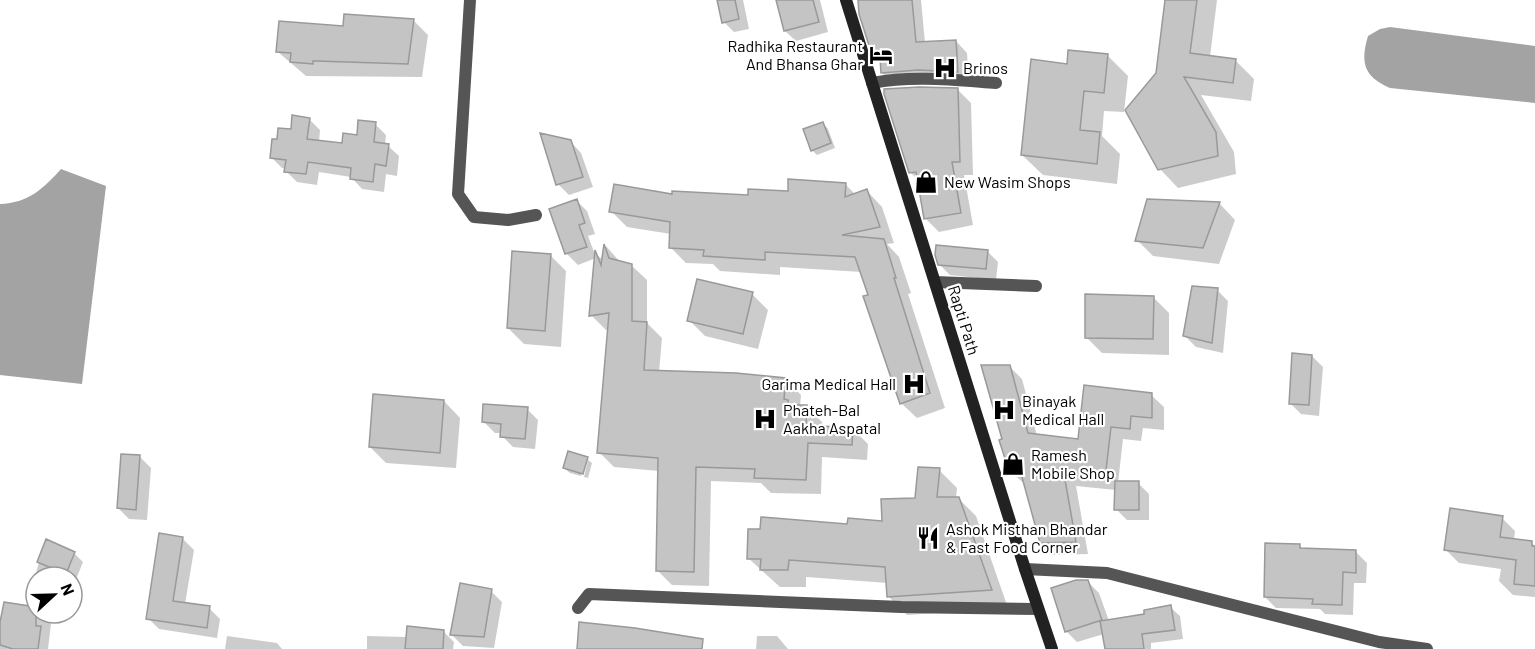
<svg xmlns="http://www.w3.org/2000/svg" width="1535" height="649" font-family="Barlow,sans-serif">
<style>
.water{fill:#a3a3a3}
.shadow{fill:#0003}
.building{fill:#c4c4c4;stroke:#999;stroke-width:1.5}
.lines{fill:none;stroke-linecap:round;stroke-linejoin:round}
.minor{stroke:#555;stroke-width:12}
.tertiary{stroke:#555;stroke-width:12}
.secondary{stroke:#222;stroke-width:12}
.labels{text-anchor:middle;stroke-width:4.5;stroke-linejoin:round;paint-order:stroke}
.poi-label{font-size:16px;fill:#000;stroke:#fff;text-anchor:start}
.street-label{font-size:16px;fill:#000;stroke:#fff}
</style>
<rect width="100%" height="100%" fill="#fff"/>
<path class="water" d="M1390,27L1535,46V103L1390,88C1364,77 1360,63 1368,36L1380,29Z
M61,169L106,186L82,384L0,375V204C28,203 43,189 61,169Z"/>
<path class="shadow" d="M719,0H743L749,29L734,32L724,22Z
M777,0H820L828,32L796,41L785,31Z
M859,0H921L925,43L956,41L967,53L969,83L893,84L882,73V65L874,58Z
M1167,0H1217L1210,57L1235,60L1254,79L1251,101L1201,95L1234,152L1236,174L1178,188L1160,169L1157,74Z
M346,15L414,21L428,35L422,77L306,76L278,52L344,27Z
M1107,55L1128,76L1124,112L1104,111L1102,136L1120,154L1117,184L1043,175L1022,155L1068,65Z
M958,90L971,103L973,175H964L973,225L939,232L926,219L919,181L910,172Z
M309,119L320,130L319,142L343,145L375,124L386,135L385,145L388,146L399,156L397,176L386,174L384,192L362,189L351,177L319,172L317,185L297,182L286,171V169L282,168L271,157L278,141Z
M823,123L828,129L835,148L817,155L812,150Z
M570,141L581,153L593,187L569,195L558,184Z
M845,184L856,195L867,191L882,207L894,243L887,244L899,257L911,293L908,294L945,408L917,418L901,403L862,272L780,267V275L720,271L713,264L686,263L671,248V234L627,227L611,211L673,195L749,197Z
M576,200L587,211L595,234L588,236L596,257V254L603,260L606,246L620,262L631,265L647,280V323L662,338L659,372L786,380L801,395L800,407H807L822,422V427L853,429L868,444L867,460L822,457L821,494L771,493L761,483L711,481L709,586L672,585L657,570L659,471L614,467L599,452L609,330H606L591,315L596,258L578,265L567,254L551,210Z
M1148,201L1220,204L1235,220L1219,264L1153,256L1137,240Z
M987,251L998,262L996,280L950,275L939,264Z
M550,255L566,271L561,347L524,344L508,328Z
M1217,290L1228,301L1223,353L1196,347L1185,336Z
M752,294L768,310L758,349L705,336L689,320Z
M1153,297L1169,313V355L1102,353L1086,337Z
M1312,356L1323,367L1319,416L1301,414L1290,403Z
M1009,366L1022,379L1037,436L1079,440L1151,395L1164,407V430L1143,428L1141,441L1123,439L1118,483H1138L1149,494V520H1127L1116,509V490L1076,486L1088,554L1054,555L1042,543L1026,485L1012,473L1003,440Z
M444,401L460,418L456,468L386,463L370,447Z
M527,409L538,420L535,449L513,447L502,436V433H495L484,422Z
M140,457L151,468L147,520L129,519L118,508Z
M587,458L588,459H585L581,476L570,473L564,468Z
M588,460L592,463L588,478L584,477Z
M939,470L957,488L956,498H958L976,516L1008,608L907,615L889,597L888,583L806,577V587H780L748,558L849,526L884,523L917,499Z
M1502,518L1515,531L1514,540L1531,542L1535,546V597L1513,595L1499,581L1501,569L1459,563L1445,549Z
M183,539L194,550L185,604L209,608L220,619L217,638L159,629L148,618Z
M1300,546L1304,550L1356,552L1367,563L1366,583H1354L1353,615L1325,614L1320,609L1276,608L1265,597Z
M74,553L83,562L75,582L72,581V577H36V613H61L60,617L52,615L48,649H0V620L5,604L27,608L39,562Z
M1088,582L1099,593L1109,621L1146,616L1170,607L1180,616L1183,639L1151,643V649H1106L1104,634L1077,642L1066,631Z
M491,591L502,602L494,648L463,646L452,635Z
M444,632L454,642L453,649H367V636L407,637Z
M227,636L277,643L282,649H225Z
M757,636H777L788,649H756Z"/>
<path class="building" d="M717,0H735L739,19L722,23Z
M776,0H813L819,22L784,31Z
M858,0H912L916,42L956,40L958,72L918,70L881,73L880,58H873L859,14Z
M1165,0H1197L1190,53L1236,59L1233,83L1184,77L1216,132L1218,156L1158,170L1125,110L1156,73Z
M344,14L414,19L408,64L316,61H313V64L290,62L291,53L276,52L279,21L343,26Z
M1068,50L1108,54L1104,93L1084,91L1080,130L1100,132L1097,164L1021,155L1031,59L1067,64Z
M919,87L958,88L960,162H952L961,213L924,219L916,172L909,173L884,94V89Z
M292,115L310,118L307,139L342,143L343,133L357,135L358,120L376,122L374,142L389,144L386,166L375,164L373,182L350,179L351,168L308,162L306,174L284,172L286,160L270,158L272,139H277L278,128L291,129Z
M823,122L831,143L811,151L803,129Z
M540,133L571,140L583,177L556,185Z
M788,179L846,183L845,197L867,189L880,227L842,235L884,239L896,278H894L930,393L900,404L863,296L868,295L855,257L765,252V260L703,256L704,250L669,248L670,222L609,212L614,184L672,194V191L748,195V189L788,191Z
M577,199L585,223L579,225L587,247L565,254L549,209Z
M1147,199L1220,202L1203,248L1135,241Z
M604,244L609,258L632,264V321L647,322L644,370L736,373L786,378L784,399L788,400V405H807L806,425L853,428L852,445L808,443L806,480L754,478L755,469L696,467L694,572L656,571L658,458L597,453L609,313L589,316L595,250L601,265Z
M936,245L988,250L986,269L938,265L935,255Z
M512,251L551,254L545,331L507,328Z
M697,279L753,292L743,334L687,321Z
M1192,286L1218,288L1212,343L1183,336Z
M1085,294L1154,296L1153,339L1085,338Z
M1292,353L1312,355L1309,405L1289,404Z
M981,365H1010L1028,433L1078,439L1084,385L1152,393V418L1131,416L1130,429L1111,427L1105,479L1064,474L1076,542L1040,543L1020,470L1010,474L999,440L1002,439Z
M373,394L444,400L440,453L369,447Z
M483,404L528,407L525,439L500,437L501,424L482,422Z
M568,451L588,457L583,474L563,468Z
M121,454L140,455L136,510L117,508Z
M918,467L940,468L937,497H959L992,590L887,597L885,567L789,560L788,570H760L761,559H747L748,529H760L761,517L847,524L848,518L882,521L881,499L915,498Z
M1115,481H1139V510H1114Z
M1450,508L1503,516L1500,537L1532,541V546H1535V586L1514,584L1516,560L1444,550Z
M159,533L183,537L173,601L210,606L207,628L146,619Z
M46,539L75,552L66,574L37,562Z
M1265,543L1300,544V548L1356,550V573L1343,572L1342,605L1312,604L1313,599L1264,597Z
M1076,580H1088L1102,620L1065,632L1051,588Z
M460,583L492,589L484,637L450,635Z
M4,602L36,607V626H41L38,649H13L0,645V622Z
M1171,605L1175,630L1142,634L1144,649H1105L1100,621L1144,614V610Z
M579,622L635,628L703,639L702,649H577Z
M407,626L444,630L443,649H405Z"/>
<g class="lines">
<path class="minor" d="M470,0L458,194L474,217L508,220L536,215
M1025,569L1107,573L1379,642L1427,649"/>
<path class="tertiary" d="M872,83C913,75 955,80 996,83
M935,282L1036,286
M578,608L589,594L901,607L1038,609"/>
<path class="secondary" d="M846,0L1025,569L1052,649"/>
</g>
<defs>
<g id="hotel-bare" transform="scale(1.8)"><path d="M-6-4.5h1.5V1H6V5H4.5V3h-9V5H-6ZM-4 0a1.8 1.8 0 1 1 3.6 0ZM.5 0V-2.5h3Q6-2.5 6 0Z" fill="#000" stroke="#fff" stroke-width="2.5" paint-order="stroke"/></g>
<g id="hospital-bare" transform="scale(1.8)"><path d="M-5-5h3v3.5h4V-5h3V5h-3V1.5h-4V5h-3Z" fill="#000" stroke="#fff" stroke-width="2.5" paint-order="stroke"/></g>
<g id="shop-bare" transform="scale(1.8)"><path d="M-5-2.5h2.3a2.7 3.5 0 0 1 5.4 0H5L5.5 6h-11ZM-1.5-2.5h3a1.5 2.3 0 0 0-3 0Z" fill="#000" stroke="#fff" stroke-width="2.5" paint-order="stroke"/></g>
<g id="restaurant-bare" transform="scale(1.8)"><path d="M-5-6h1v4h1v-4h1v4h1v-4h1v5L-1.5 .5V6h-2V.5L-5-1ZM5-6V6H3V1.5H1.5Q1.5-4 5-6Z" fill="#000" stroke="#fff" stroke-width="2.5" paint-order="stroke"/></g>
</defs>
<g fill-rule="evenodd">
<use href="#hotel-bare" x="881" y="55"/>
<use href="#hospital-bare" x="945" y="68"/>
<use href="#shop-bare" x="926" y="182"/>
<use href="#hospital-bare" x="914" y="384"/>
<use href="#hospital-bare" x="1004" y="410"/>
<use href="#hospital-bare" x="765" y="419"/>
<use href="#shop-bare" x="1013" y="464"/>
<use href="#restaurant-bare" x="928" y="538"/>
</g>
<g class="labels">
<g class="poi-label">
<text x="863" y="52" text-anchor="end">Radhika Restaurant<tspan x="863" dy="18">And Bhansa Ghar</tspan></text>
<text x="963" y="74">Brinos</text>
<text x="944" y="188">New Wasim Shops</text>
<text x="896" y="390" text-anchor="end">Garima Medical Hall</text>
<text x="1022" y="407">Binayak<tspan x="1022" dy="18">Medical Hall</tspan></text>
<text x="783" y="416">Phateh-Bal<tspan x="783" dy="18">Aakha Aspatal</tspan></text>
<text x="1031" y="461">Ramesh<tspan x="1031" dy="18">Mobile Shop</tspan></text>
<text x="946" y="535">Ashok Misthan Bhandar<tspan x="946" dy="18">&amp; Fast Food Corner</tspan></text>
</g>
<g class="street-label">
<text transform="translate(964 320) rotate(73)" y="6">Rapti Path</text>
</g>
</g>
<g transform="translate(54 595) rotate(68)"><circle r="28" fill="#ffffff" stroke="#999999" stroke-width="1.5"/>
<path d="M0-4.5L10 22L0 15L-10 22Z" fill="#000000"/>
<text y="-9" font-size="16" font-weight="bold" text-anchor="middle" fill="#000000">N</text>
</g>
</svg>
